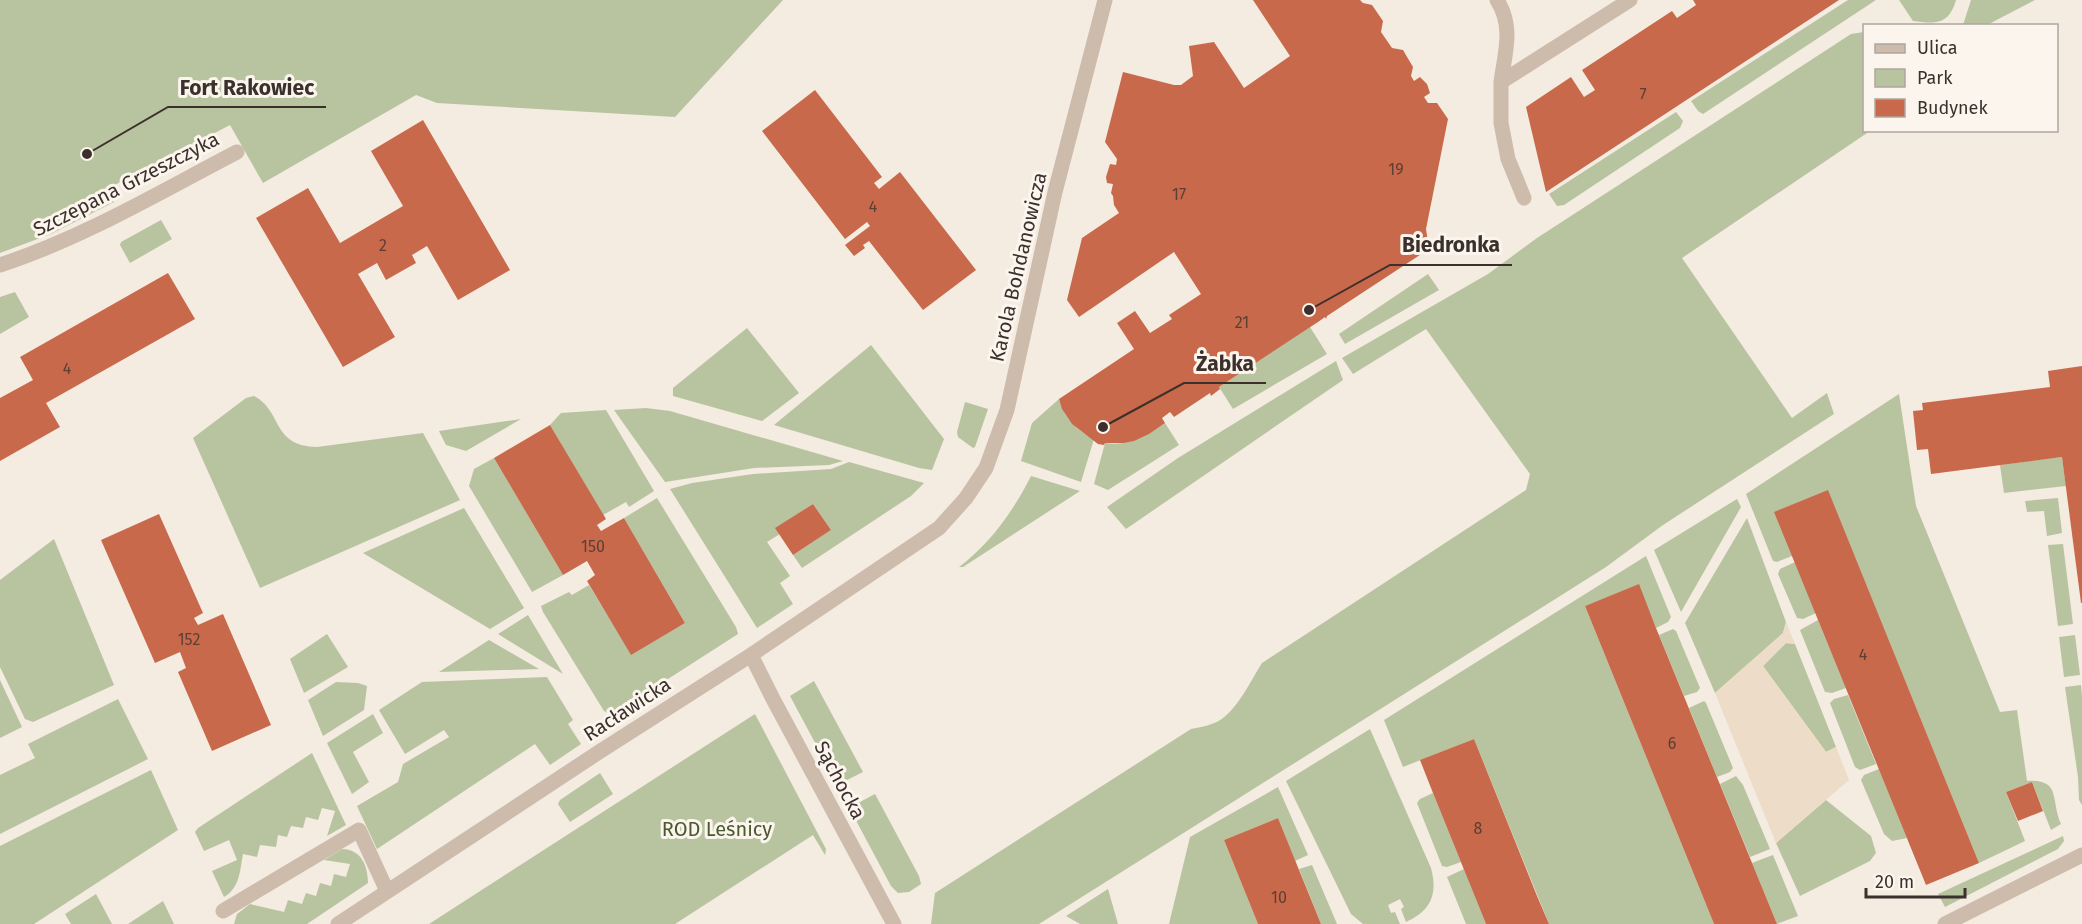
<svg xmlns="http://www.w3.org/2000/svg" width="2082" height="924" font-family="'Fira Sans',sans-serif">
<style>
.green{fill:#b8c4a0}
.plaza{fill:#ecdcc8}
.building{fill:#c8694b}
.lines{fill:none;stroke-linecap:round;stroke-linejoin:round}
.service{stroke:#cdbbac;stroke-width:15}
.minor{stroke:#cdbbac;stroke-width:15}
.labels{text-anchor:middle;stroke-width:6;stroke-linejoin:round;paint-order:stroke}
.number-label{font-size:16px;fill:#5e3e33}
.street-label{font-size:20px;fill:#3b302b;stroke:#fbf5ee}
.park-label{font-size:20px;fill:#4a5a2e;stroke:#fbf5ee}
.leader{fill:none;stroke:#3b302b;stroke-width:2}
.callout-dot{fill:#3b302b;stroke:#fbf5ee;stroke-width:2}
.callout-label{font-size:21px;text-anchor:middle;font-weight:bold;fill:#3b302b;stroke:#fbf5ee;stroke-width:6;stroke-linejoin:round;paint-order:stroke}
</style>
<rect width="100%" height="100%" fill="#f4ebe1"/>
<path class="green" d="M0,0H783L675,117L437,103L416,95L263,183L230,125L107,189L114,202L51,234L0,253Z
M1848,0H1876L1703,114L1698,111L1691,101Z
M1899,0H1956C1949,25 1935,24 1913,21Z
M1971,0H2035L1987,25H1963Z
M1864,32V130L1870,131L1682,258L1792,418L1827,393L1834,414L1663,525L1606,567L1039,924H931L935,893L1191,729C1201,727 1214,725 1223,718C1240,705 1251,680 1262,663L1526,490L1530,474L1426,329L1353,374L1342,358L1488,274L1537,238L1851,34Z
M1676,112L1683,121L1680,128L1564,205L1557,206L1549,194Z
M161,220L172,239L130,263L120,245L121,242Z
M1428,274L1439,290L1345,344L1339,334Z
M15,292L29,317L0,334V297Z
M1310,327L1327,354L1233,409L1219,387Z
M747,328L799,393L762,421L673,396V388Z
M871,345L944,439L932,470L919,468L774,425Z
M1336,361L1343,380L1126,529L1107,507L1178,458Z
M1899,394L1916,506L2000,712L2017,710L2027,781C2062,779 2050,800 2061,824L2051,830L2032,782L2006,792L2025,841L1979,863L1828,491L1792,556L1777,562L1773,561L1746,494Z
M254,396C283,411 271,446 317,447L423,433L460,500L260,588L193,438L246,398Z
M1059,399C1065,419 1076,430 1094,439L1081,482L1021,461L1032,423Z
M965,402L988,409L975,447L973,448L958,437L957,432Z
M646,408L670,411L843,461L829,465L754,468L665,482L614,410Z
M606,410L654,491L629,507L626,502L603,515L550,425L561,413Z
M521,419L466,451L446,445L439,431Z
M1165,423L1179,445L1108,490L1094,484L1105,443C1129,447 1146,435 1165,423Z
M2062,457L2066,486L2004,493L2000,465Z
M494,458L563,575L532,592L469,486L474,469Z
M849,462L924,483L911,496L802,568L793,555L831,530L813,504L776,528L780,534L767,542L790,576L780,583L793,604L757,628L670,489L692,483L753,474L831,469Z
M1031,476L1080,491L963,567H959C990,544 1014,510 1031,476Z
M657,498L736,627L738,634L612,715L604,711L543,612L541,606L569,592L572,595L589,585L631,654L685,623L624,518Z
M2058,498L2062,533L2047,536L2044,511L2027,512L2025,501Z
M1737,499L1741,507L1681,612L1654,550Z
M464,508L524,608L490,629L363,553Z
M1747,518L1786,622L1783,633L1715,693L1685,623Z
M54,539L114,685L33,722L25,719L0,667V580Z
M2063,544L2073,624L2058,626L2048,545Z
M1646,556L1671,617L1668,622L1656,628L1638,585L1585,606L1714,924H1549L1474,739L1403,767L1384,720Z
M1795,562L1816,613L1803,619L1797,618L1778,574L1780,569Z
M528,615L563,674L498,634Z
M1818,620L1846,688L1832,693L1825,692L1800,630Z
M1673,629L1676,631L1700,688L1697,692L1684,696L1659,635Z
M327,634L348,667L304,693L290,659Z
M2075,635L2080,675L2064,677L2059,637Z
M489,640L539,669L439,672Z
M1786,643L1795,644L1836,747L1826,752L1763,666Z
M547,677L573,720L568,724L581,744L550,765L535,744L377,849L357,806L398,782L403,764L449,737L444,730L405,754L379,710L422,682Z
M0,680L22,727L0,738Z
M814,681L863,772L845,781L835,780L790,696Z
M336,682L358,683L367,686L364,710L323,736L308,700Z
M2081,685L2082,697V805L2079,800L2078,777L2065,687Z
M1848,695L1876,764L1860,770L1855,767L1830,703L1834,699Z
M118,699L148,759L0,834V775L35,758L28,744Z
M1704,701L1706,703L1733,768L1730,772L1717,777L1689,708Z
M373,714L383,733L353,752L369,782L352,794L327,743Z
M755,714L826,849L825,855L813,835L675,924H429Z
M1370,729L1431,868C1438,894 1431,911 1406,922L1401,909L1404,907L1400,899L1388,905L1391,913L1395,912L1400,924H1363L1351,914L1286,781Z
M312,753L346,825L327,836L335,811L322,808L318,820L306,817L303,828L291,826L287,837L278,835L276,847L260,845L257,857L243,854C240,870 240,888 224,897L212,871L237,860L229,840L204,851L195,832L198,828Z
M1879,769L1907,838L1892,841L1884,834L1861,780L1864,775Z
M151,770L178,830L34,924H0V846Z
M600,773L613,794L570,822L558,804L560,800Z
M1736,776L1743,785L1770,849L1750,857L1720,784Z
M1278,787L1308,855L1295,861L1278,818L1224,840L1258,924H1169L1190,837Z
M1433,793L1461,862L1447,867L1442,866L1417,803L1420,799Z
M875,794L919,876L921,884L909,892L898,893L891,886L852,813L858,803Z
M1826,800L1871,836L1876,853L1870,861L1800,896L1776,843Z
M2063,836L2064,841L2058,849L1945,907L1938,894Z
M342,849C361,849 368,866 368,883L307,924H234L237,914L250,904L284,912L288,900L302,904L306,893L316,896L320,883L331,886L334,874L346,877L350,864L324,860Z
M1773,855L1798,916L1777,924L1752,863Z
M1312,865L1337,924H1321L1299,869Z
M1464,869L1486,924H1466L1447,877Z
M1108,889L1118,924H1080L1066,916Z
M96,894L112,924H71L65,914Z
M163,901L174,924H128Z"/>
<path class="plaza" d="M1786,622L1795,644L1785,643L1763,666L1826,752L1836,747L1849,780L1776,843L1715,693L1783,633Z"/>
<path class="building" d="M1253,0H1360L1363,3L1372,5L1383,21L1381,32L1392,48L1403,50L1413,67L1411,76L1414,81L1420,77L1427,84L1430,93L1424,97L1428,103H1437L1448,119L1426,229L1429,249L1327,316L1326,319L1325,317L1318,322L1219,387L1220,389L1211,396L1210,393L1174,417L1170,412L1162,418L1165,423L1149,434L1134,441L1124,443H1105L1104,445L1098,444L1072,424L1062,409L1059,399L1134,349L1117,323L1135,311L1150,333L1172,319L1169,315L1201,294L1174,252L1079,317L1067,300L1082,238L1119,213L1114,205L1113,196L1111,193L1113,184L1107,183L1106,177L1110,164L1116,165L1117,159L1105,142L1123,72L1174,85H1181L1193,76L1189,46L1214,42L1244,88L1290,56Z
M1693,0H1839L1546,192L1526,107L1571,77L1584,97L1595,90L1582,70L1672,11L1677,18L1696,5Z
M815,90L882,177L874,183L879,189L900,172L976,270L923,310L869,241L863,245L865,248L854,256L845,245L870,226L867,222L845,239L762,131Z
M423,120L510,270L458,300L427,246L412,255L416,263L386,280L377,263L358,274L395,337L343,367L256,218L308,188L340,243L403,206L371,151Z
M168,273L195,319L46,403L60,427L0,461V398L33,380L20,357Z
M2082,366V603H2081L2062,457L1931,474L1928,449L1917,450L1913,411L1923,410L1922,403L2050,387L2048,371Z
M550,425L606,519L597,525L601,531L624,518L685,623L631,655L587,581L595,575L587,561L563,575L494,458Z
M1828,490L1979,863L1926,885L1774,512Z
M813,504L831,530L793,555L775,528Z
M159,514L203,613L194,618L198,625L223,614L271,725L212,751L178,672L186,668L180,652L155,663L101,540Z
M1639,584L1656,628L1777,924H1714L1585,606Z
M1474,739L1537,896L1549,924H1486L1433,793L1420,760Z
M2032,782L2043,811L2018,821L2006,792Z
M1278,818L1297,865L1321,924H1258L1224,840Z"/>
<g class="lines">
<path class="service" d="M1497,0C1514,27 1505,52 1501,82
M1524,198L1508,159L1501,123V82L1630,0
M223,911L359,830L387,891"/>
<path class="minor" d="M0,265C83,238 160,192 237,152
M751,655L773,699L894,924
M338,924L599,752L751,655L939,528L966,498L986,468L1007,410L1055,192L1105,0
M1945,924L2082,855"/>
</g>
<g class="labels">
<g class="number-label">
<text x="1643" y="100">7</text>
<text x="1396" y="175">19</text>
<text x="1179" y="200">17</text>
<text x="873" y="212">4</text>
<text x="383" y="251">2</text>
<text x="1242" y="328">21</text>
<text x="67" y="374">4</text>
<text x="593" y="552">150</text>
<text x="189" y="645">152</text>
<text x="1863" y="660">4</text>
<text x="1672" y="749">6</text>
<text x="1478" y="834">8</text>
<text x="1279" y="903">10</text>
</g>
<g class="street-label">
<text transform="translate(126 184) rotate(-27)" y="7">Szczepana Grzeszczyka</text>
<text transform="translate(1018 267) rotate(-77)" y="7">Karola Bohdanowicza</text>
<text transform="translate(627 709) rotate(-33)" y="7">Racławicka</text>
<text transform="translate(840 780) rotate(62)" y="7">Sąchocka</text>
</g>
<g class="park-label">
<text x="717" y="836">ROD Leśnicy</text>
</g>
</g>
<path class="leader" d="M87 154L168 107H326M1309 310L1390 265H1512M1103 427L1184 383H1266"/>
<g class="callout-dot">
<circle cx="87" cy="154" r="6"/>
<circle cx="1309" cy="310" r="6"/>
<circle cx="1103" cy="427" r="6"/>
</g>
<g class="callout-label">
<text x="247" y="95">Fort Rakowiec</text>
<text x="1451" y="252">Biedronka</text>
<text x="1225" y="371">Żabka</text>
</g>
<rect x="1863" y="24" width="195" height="108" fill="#fbf5ee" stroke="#aea6a0" stroke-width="1.5"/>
<rect x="1875" y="44" width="30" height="9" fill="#cdbbac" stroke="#aea6a0" stroke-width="1.5"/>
<text x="1917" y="54" font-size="18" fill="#3b302b">Ulica</text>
<rect x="1875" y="69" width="30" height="18" fill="#b8c4a0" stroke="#aea6a0" stroke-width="1.5"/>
<text x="1917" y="84" font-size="18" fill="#3b302b">Park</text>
<rect x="1875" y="99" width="30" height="18" fill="#c8694b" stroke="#aea6a0" stroke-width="1.5"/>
<text x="1917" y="114" font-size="18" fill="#3b302b">Budynek</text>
<path d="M1866 888v9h99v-9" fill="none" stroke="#3b302b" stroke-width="3"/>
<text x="1875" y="888" font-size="18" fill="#3b302b" stroke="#fbf5ee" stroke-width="4.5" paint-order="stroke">20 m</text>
</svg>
